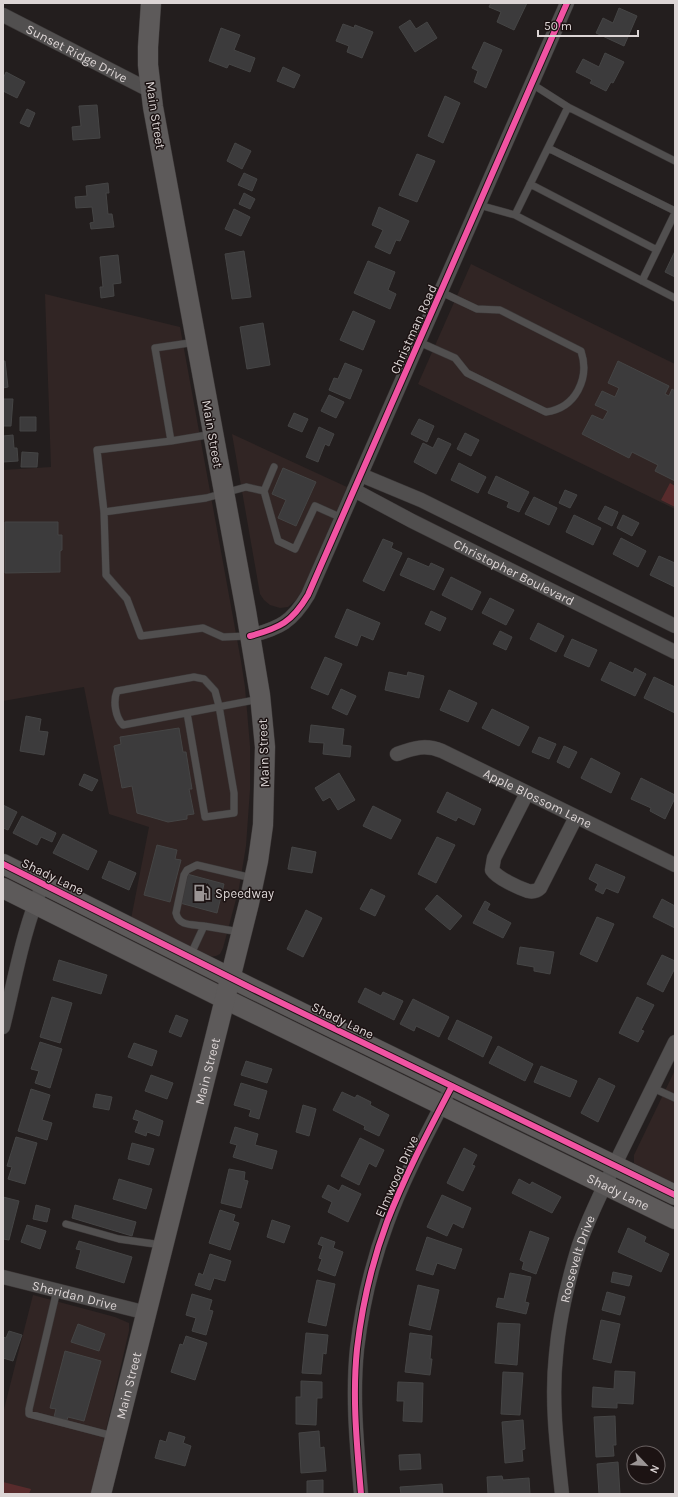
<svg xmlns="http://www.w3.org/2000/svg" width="678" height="1497" font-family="Karla,sans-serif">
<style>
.built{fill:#312524}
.green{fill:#582b2c}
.building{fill:#3c3b3c;stroke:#454545}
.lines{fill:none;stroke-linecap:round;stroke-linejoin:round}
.lane-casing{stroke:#3c3838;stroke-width:8}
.street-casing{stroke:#3c3838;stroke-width:15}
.secondary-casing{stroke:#3c3838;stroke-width:21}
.lane{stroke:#514f4f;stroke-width:7}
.street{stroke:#514f4f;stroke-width:14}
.secondary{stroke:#5d5a5a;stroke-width:20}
.cycleway-casing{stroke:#1c1313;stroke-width:8}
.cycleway{stroke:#f153a3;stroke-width:6}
.labels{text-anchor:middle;stroke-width:3;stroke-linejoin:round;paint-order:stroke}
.street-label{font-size:13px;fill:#dcd5d5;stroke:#1c1313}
.poi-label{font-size:13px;fill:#dcd5d5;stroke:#1c1313;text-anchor:start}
</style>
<rect width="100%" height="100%" fill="#231e1e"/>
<path class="built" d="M471,264L675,364V509L418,384Z
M45,294L180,327L241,661L245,687L250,746V790L246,846L239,888L223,948L220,954L216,956L209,957L131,919L149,827L109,814L84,687L3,701V470L51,467Z
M232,434L347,487L303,589L296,600L288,607L280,608L270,605L264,600L260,594Z
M675,1070V1186L634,1163V1155Z
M33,1295L115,1317L129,1323V1331L91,1494H3V1413Z"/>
<path class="green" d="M670,483L675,486V507L661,500Z
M3,1482L31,1489L29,1494H3Z"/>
<path class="building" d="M491,3H527L514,30L497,22L501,12L489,7Z
M619,8L637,16L624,46L596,33L603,18L613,23Z
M410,20L416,29L427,22L437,38L415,52L399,27Z
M343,24L354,28L355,25L373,32L362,58L347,52L349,46L336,41Z
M221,28L240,35L234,50L255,58L250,72L229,64L227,68L209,61Z
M484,42L502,50L486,88L474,82L478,71L472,68Z
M605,53L624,62L613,83L611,82L606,91L590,83L592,80L576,72L583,59L599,67Z
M283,67L300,75L294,88L277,81Z
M6,72L25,82L17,98L3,91V79Z
M445,96L460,103L443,143L428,136Z
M97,105L100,138L73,140L72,127L81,126L79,106Z
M27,109L35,113L29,127L20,123Z
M235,143L251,151L242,169L227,161Z
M417,154L435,161L417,202L399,195Z
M244,173L257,179L252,191L238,185Z
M108,183L109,193H106L108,214H112L114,227L91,229L90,223L94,222L92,207L76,208L75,197L87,196L86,186Z
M244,193L255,199L250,209L239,204Z
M379,207L409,221L400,241L396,240L390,254L375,247L383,230L372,225Z
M234,209L250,217L241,236L225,229Z
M244,251L251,297L232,299L225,254Z
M675,251V277L665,272Z
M118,255L121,283L113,284L114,296L101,298L100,287H103L100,257Z
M368,261L395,272L388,290L396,294L390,309L354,293Z
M353,311L375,321L363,350L340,340Z
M263,323L270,365L247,369L240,327Z
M3,361H5L8,387L3,388Z
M618,361L669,386L665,394L669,396L672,389L675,391V481L655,471L658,465L632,452L629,458L582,434L592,415L603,420L608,411L595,405L602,391L615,397L619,388L608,383Z
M345,363L362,370L350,399L329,390L334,378L338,379Z
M329,395L344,402L336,418L321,411Z
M3,399H13L11,426H3Z
M294,413L308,419L302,432L288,426Z
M20,417H36V431H20Z
M419,419L434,426L427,442L411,434Z
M319,427L334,434L329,446L325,444L318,462L306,457Z
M465,433L479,440L471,456L457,449Z
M13,435L14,448H17L18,461L3,462V436Z
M438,438L451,444L436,474L414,462L423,443L433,448Z
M22,452L38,453L37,467H21Z
M459,463L486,477L478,493L451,480Z
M283,468L316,482L296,526L278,518L286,500L272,494Z
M496,476L529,492L519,512L507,507L509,502L488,493Z
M565,490L577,495L570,508L559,503Z
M534,497L557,508L549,525L525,514Z
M605,506L618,512L612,526L598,519Z
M574,515L601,528L593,545L566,532Z
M623,515L639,523L632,536L617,528Z
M5,522H58V535H62V550L60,551V572L5,573Z
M621,538L646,551L638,567L613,554Z
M383,539L393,543L391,548L402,553L384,591L363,581Z
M659,556L675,563V587L650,575Z
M408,558L429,567L431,563L444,569L434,590L400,575Z
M451,577L481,592L472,610L442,595Z
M490,598L514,610L506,625L482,613Z
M347,609L380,623L373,640L361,635L357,646L335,637Z
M431,611L446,618L440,631L425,624Z
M538,623L564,636L556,652L530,639Z
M500,631L512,637L506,650L493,644Z
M572,639L597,650L589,667L564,656Z
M325,657L342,664L328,695L311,688Z
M610,662L633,673L635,668L646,674L635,696L601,680Z
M389,672L407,676L408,672L424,676L419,698L385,690Z
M654,677L675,687V713L644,698Z
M341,689L356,696L347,715L332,708Z
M449,690L477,703L468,722L440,710Z
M492,709L529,727L519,746L482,728Z
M26,716L41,719L39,731L48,732L44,755L20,751Z
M311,725L344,729L342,745L351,746L350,757L323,754L324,743L309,742Z
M179,728L183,752H186L192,789H189L194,814L187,815V819L168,822L137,813L132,786L122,788L114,746L121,744L120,737Z
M539,737L556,744L549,759L532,752Z
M564,746L577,752L569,768L557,762Z
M591,758L620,773L611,793L581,778Z
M339,773L355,800L338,810L330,797L323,801L315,788Z
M84,774L98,780L92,791L79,785Z
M641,778L675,795V798L665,819L650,811L651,808L631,799Z
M447,792L481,809L474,825L458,817L456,821L437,812Z
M3,805L17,812L8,830L3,828Z
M373,806L401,820L391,839L363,826Z
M22,816L56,833L52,842L41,837L37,845L13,833Z
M63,834L97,851L88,870L53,853Z
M437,837L455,845L436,883L418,874Z
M157,845L177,850L175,859L181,860L170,902L144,895Z
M292,847L316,852L312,873L288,869Z
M109,861L136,873L129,890L102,878Z
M596,864L625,877L618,893L606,888L603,894L595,890L598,884L589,879Z
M187,874L224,884L217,913L180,903Z
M371,889L385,896L375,916L360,909Z
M437,895L462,916L450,930L425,909Z
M662,899L675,906V928L653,917Z
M485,901L490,904L487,910L511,923L503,938L473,923Z
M306,910L322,918L303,957L287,949Z
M597,917L614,924L597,962L580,954Z
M520,947L554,952L550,974L534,971V967L517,964Z
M662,955L675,961V968L663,992L647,984Z
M59,960L107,975L101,994L53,980Z
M365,988L381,996L383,992L403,1001L394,1020L358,1002Z
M52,997L72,1003L60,1043L40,1037Z
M637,997L654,1005L641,1030L644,1031L638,1042L619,1033Z
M413,999L449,1017L439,1037L416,1026L414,1031L400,1024Z
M176,1015L188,1020L181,1037L169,1032Z
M457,1020L492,1037L483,1057L448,1039Z
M40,1042L62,1049L50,1088L35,1083L39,1071L31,1069Z
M134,1043L157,1051L152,1066L128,1057Z
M498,1046L533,1064L525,1081L489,1063Z
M246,1061L272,1069L267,1083L241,1075Z
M541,1066L577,1081L570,1097L534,1082Z
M151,1075L173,1083L167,1099L145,1091Z
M599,1078L615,1086L598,1122L581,1113Z
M241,1083L267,1091L259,1119L249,1116L251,1110L234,1105Z
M31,1089L50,1095L42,1120L52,1123L47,1140L18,1131Z
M342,1092L355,1098L357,1095L371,1102L370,1105L389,1115L379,1136L364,1129L365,1126L333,1110Z
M96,1094L112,1097L109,1110L93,1107Z
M303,1105L316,1109L309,1136L296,1132Z
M136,1110L163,1121L159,1136L147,1132L146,1136L135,1132L139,1121L133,1119Z
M235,1127L258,1134L255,1145L277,1151L272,1169L233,1157L237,1145L230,1143Z
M16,1137L37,1143L25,1184L8,1179L12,1167L7,1166Z
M360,1138L384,1150L376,1167L369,1163L359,1185L341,1176Z
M132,1143L154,1149L149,1165L128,1159Z
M464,1148L477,1155L472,1165L475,1166L463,1191L447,1183Z
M229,1169L245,1172L244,1180L248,1181L241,1208L221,1203Z
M119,1179L152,1189L146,1209L113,1199Z
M519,1179L530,1185L532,1182L561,1197L552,1213L512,1193Z
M328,1185L339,1191L342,1185L361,1194L348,1222L328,1212L332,1202L322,1197Z
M442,1195L471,1208L463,1228L453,1223L447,1236L427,1227Z
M3,1197L19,1201L9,1240L3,1239Z
M36,1205L50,1209L47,1222L33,1219Z
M75,1205L136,1222L132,1236L72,1218Z
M220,1210L235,1215L233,1221L239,1223L230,1250L209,1243Z
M272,1220L290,1226L284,1243L267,1237Z
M27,1225L46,1231L40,1249L21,1242Z
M628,1228L646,1237L644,1242L669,1254L661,1272L618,1252Z
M530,1231L549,1238L536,1274L522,1269L524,1262L520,1260Z
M321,1237L335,1242L333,1248L343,1252L335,1276L318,1270L322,1259L319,1258L323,1246L318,1244Z
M427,1237L462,1249L455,1269L437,1263L433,1275L416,1270Z
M79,1241L132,1257L124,1283L76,1268L81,1250L76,1249Z
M210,1254L231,1261L225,1281L214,1278L210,1290L195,1285L199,1273L203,1275Z
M613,1272L632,1276L629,1286L611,1282Z
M510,1273L531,1277L525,1302L529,1303L526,1314L496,1307L498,1298L504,1299Z
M317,1280L335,1284L326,1326L308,1322Z
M418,1285L439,1290L430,1330L409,1325Z
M607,1292L625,1297L620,1315L602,1310Z
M192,1294L212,1300L209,1310L213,1311L206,1335L192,1331L196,1318L186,1315Z
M601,1320L620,1324L611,1363L593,1359Z
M498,1323L520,1324L517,1365L495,1363Z
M78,1324L105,1334L99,1351L71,1342Z
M9,1331L22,1335L13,1361L3,1358V1337L6,1338Z
M306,1333L328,1335L326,1354L323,1353L321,1374L302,1373Z
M410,1333L432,1336L430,1359H432L430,1375L405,1372Z
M186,1336L207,1343L195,1380L171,1372L180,1344L183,1345Z
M65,1351L101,1361L84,1421L68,1417L67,1420L54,1417L56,1409L50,1408Z
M615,1371L635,1372L633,1404L617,1403V1408L592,1407L593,1387L614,1389Z
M503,1372L523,1373L520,1415L501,1414Z
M301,1381L322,1382V1398H317L316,1425L296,1424V1397H301Z
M398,1382L423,1383L422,1422L403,1421L404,1401H397Z
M615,1416L616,1445H613L614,1456L596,1457L594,1417Z
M523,1420L525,1449L522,1450L523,1461L505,1463L502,1422Z
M319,1431L320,1448L324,1447L326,1471L301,1473L299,1433Z
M169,1432L185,1437L183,1443L191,1446L185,1466L155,1458L160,1440L166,1442Z
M420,1454L421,1469L400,1470L399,1455Z
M618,1462L620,1494H599L597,1464Z
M502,1476L503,1480L529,1478L530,1494H503V1493L488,1494L487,1477Z
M323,1480V1494H307V1481Z
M442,1484L443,1494H401L400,1487Z"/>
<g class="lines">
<g class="lane-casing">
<path id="lane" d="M568,107L675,161
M548,148L675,211
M530,184L657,250
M479,205L515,215L568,107L532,84
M515,215L675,298
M642,281L675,213
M196,342L155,348L171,441L213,434
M419,342L455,358L467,373L546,412C576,408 590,378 581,351L500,310L477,309L441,292
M171,441L97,450L104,512L206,498L246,487L264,491
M274,467L264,491L278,541L295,549L315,506L342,518
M104,512L106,575L127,599L141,636L203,628L223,637L248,636
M187,713L205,817L234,813V793L219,706L215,691L204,679L194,677L117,691C113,701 115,717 123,725L260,699
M204,926C193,924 179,927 176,913L184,875L187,870L197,865L252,878
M190,956L204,926L240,932
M653,1088L675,1098
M66,1224L119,1239L162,1245
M57,1290L29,1409V1414L113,1436"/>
</g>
<g class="street-casing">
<g id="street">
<path id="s1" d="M3,15L151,91"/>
<path d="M361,475L421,500L675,626"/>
<path id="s2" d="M354,490L412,521L675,652"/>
<path d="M250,636C280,628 292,622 308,595L567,3"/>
<path id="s3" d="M397,754C414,748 425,744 442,751L675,865"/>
<path d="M527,793L494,858L492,870C497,878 519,888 528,891C533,892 537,891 540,888L576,817"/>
<path d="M3,1027C15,979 23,929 43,884"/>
<path id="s4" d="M3,1277L147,1313"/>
<path d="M361,1494C357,1446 352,1398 357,1349C362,1306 372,1263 387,1223C403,1179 425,1138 446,1097"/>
<path id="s5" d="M562,1494C557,1448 551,1401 556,1355C559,1317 568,1281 579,1245C590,1214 605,1184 620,1154C638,1117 657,1079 675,1042"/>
</g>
</g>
<g class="secondary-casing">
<g id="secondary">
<path d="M3,864L253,989L675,1195"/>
<path id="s6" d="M3,888L225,999L675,1219"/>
<path id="s7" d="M101,1494L249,903L258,861L263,825L265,747L260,695L246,611L153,107L148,65V47L151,3"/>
</g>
</g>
<use href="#lane" class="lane"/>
<use href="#street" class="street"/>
<use href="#secondary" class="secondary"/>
<g class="cycleway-casing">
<path id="cycleway" d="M250,636C280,628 292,622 308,595L567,3
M3,864L253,989L675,1195
M361,1494C357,1446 352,1398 357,1349C362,1306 372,1262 387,1222C405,1175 429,1130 452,1086"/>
</g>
<use href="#cycleway" class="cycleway"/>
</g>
<defs>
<g id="fuel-bare" transform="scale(1.38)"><path d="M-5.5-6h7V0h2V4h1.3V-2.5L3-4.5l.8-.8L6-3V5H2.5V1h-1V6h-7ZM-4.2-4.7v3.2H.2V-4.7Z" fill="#9b9595" stroke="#1c1313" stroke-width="2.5" paint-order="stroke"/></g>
</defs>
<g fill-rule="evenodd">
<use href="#fuel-bare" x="202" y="893"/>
</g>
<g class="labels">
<g class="street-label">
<text dy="5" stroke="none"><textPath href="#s1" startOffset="83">Sunset Ridge Drive</textPath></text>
<text transform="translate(156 115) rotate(81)" y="5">Main Street</text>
<text transform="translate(413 329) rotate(-66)" y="5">Christman Road</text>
<text transform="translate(213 434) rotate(80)" y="5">Main Street</text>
<text dy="5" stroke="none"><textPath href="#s2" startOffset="180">Christopher Boulevard</textPath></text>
<text transform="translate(263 753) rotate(-92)" y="5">Main Street</text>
<text dy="5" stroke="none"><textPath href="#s3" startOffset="153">Apple Blossom Lane</textPath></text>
<text transform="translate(53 876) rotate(26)" y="5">Shady Lane</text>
<text transform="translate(343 1020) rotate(26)" y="5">Shady Lane</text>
<text dy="5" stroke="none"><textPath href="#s7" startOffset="436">Main Street</textPath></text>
<text transform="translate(396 1176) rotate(-66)" y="5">Elmwood Drive</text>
<text dy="5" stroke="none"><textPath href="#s6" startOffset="686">Shady Lane</textPath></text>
<text dy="5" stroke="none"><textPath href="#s5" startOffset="238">Roosevelt Drive</textPath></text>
<text dy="5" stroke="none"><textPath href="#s4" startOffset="74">Sheridan Drive</textPath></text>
<text dy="5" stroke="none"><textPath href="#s7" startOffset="112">Main Street</textPath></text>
</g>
<g class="poi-label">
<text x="215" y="898">Speedway</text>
</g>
</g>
<rect width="678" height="1497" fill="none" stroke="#dcd5d5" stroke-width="8"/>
<g transform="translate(646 1465) rotate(115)"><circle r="19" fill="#1c1313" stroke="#696161"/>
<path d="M0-3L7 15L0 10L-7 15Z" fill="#9b9595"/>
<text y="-6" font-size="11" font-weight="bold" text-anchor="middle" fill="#dcd5d5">N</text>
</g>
<path d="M538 30v6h100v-6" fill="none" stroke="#dcd5d5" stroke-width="2"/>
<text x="544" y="30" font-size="12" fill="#dcd5d5" stroke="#1c1313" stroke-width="3" paint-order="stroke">50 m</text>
</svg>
